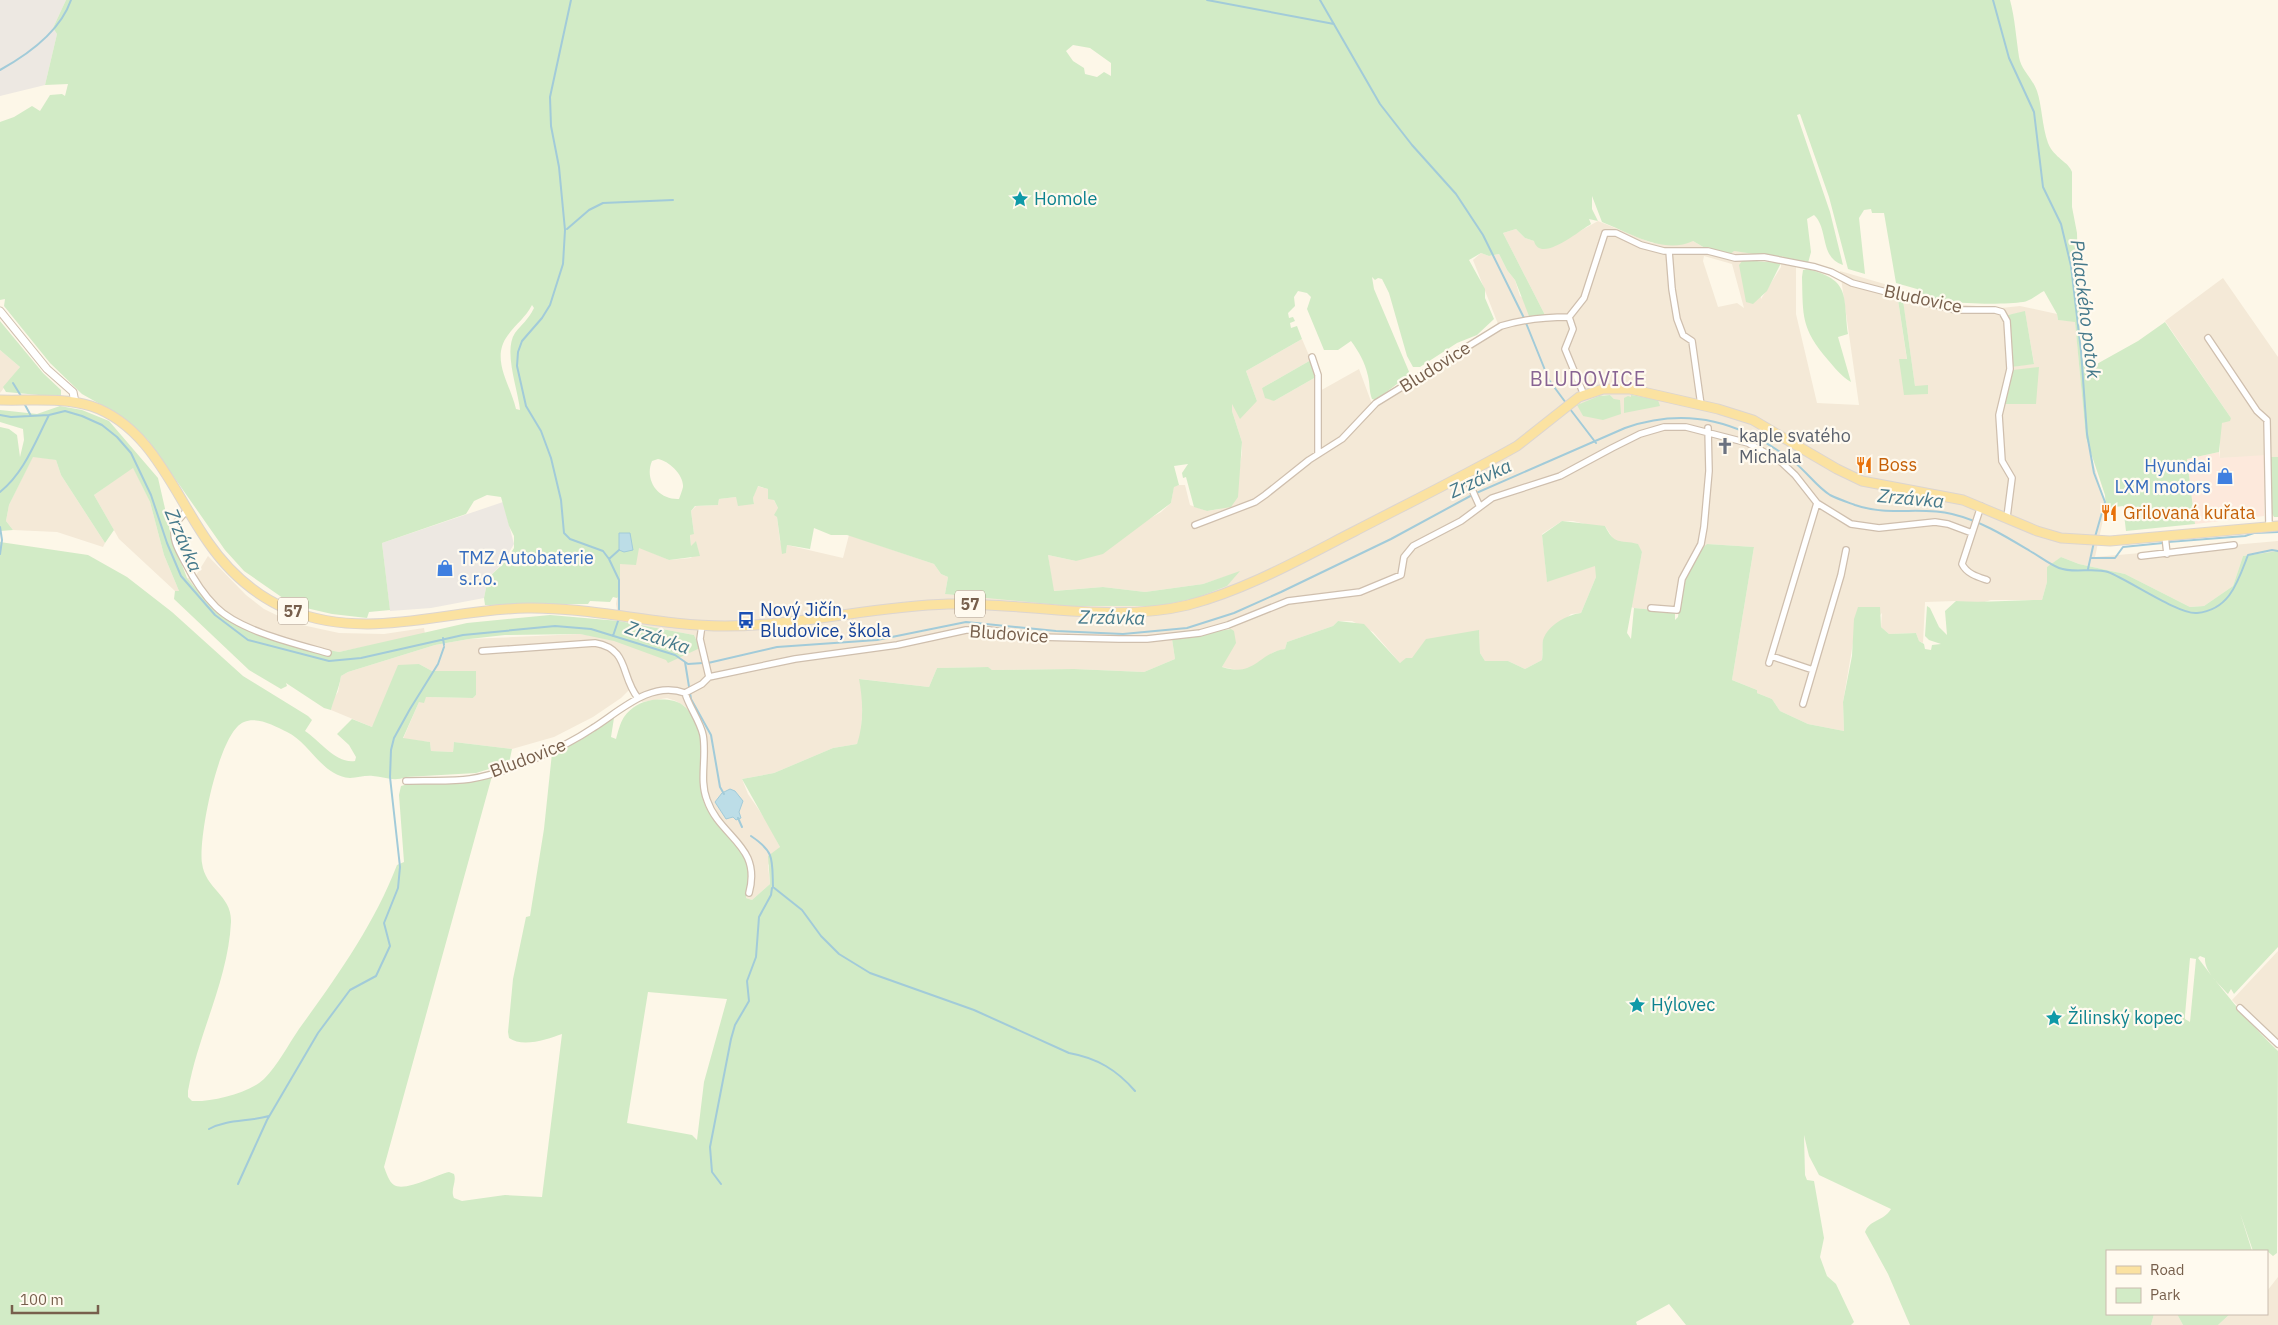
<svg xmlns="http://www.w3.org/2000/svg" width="2278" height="1325" font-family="'IBM Plex Sans',sans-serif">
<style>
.residential{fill:#f4e9d7;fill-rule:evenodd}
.commercial{fill:#fde9dc}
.industrial{fill:#ede8e2}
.green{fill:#d2ebc6;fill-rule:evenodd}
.water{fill:#bcdde7;stroke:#a2cbd9}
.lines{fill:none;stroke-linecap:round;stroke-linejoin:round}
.stream{stroke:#a2cbd9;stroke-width:2}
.minor-casing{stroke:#cfbfae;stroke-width:8}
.tertiary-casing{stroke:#cfbfae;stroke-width:9}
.primary-casing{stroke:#dcd5d0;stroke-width:11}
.minor{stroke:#fff;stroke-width:5.5}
.tertiary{stroke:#fff;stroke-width:7}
.primary{stroke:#fbe2a1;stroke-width:9}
.labels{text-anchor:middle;stroke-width:4.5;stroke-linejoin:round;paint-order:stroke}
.shield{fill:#fffaef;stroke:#a08e7d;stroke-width:1}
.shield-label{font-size:16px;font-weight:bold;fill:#775f4c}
.culture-label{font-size:18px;fill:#0d838f;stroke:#fffaef;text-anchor:start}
.street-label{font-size:18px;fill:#775f4c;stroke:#fffaef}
.worship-label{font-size:18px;fill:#5b616d;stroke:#fffaef;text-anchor:start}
.food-label{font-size:18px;fill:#c56008;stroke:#fffaef;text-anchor:start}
.shop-label{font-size:18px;fill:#366cbe;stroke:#fffaef;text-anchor:end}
.transit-label{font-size:18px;fill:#164399;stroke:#fffaef;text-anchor:start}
.water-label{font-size:19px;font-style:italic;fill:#45798b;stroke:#fffaef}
.quarter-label{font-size:20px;letter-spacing:1px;fill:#886493;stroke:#fffaef}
</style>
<rect width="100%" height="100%" fill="#fdf7e8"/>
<path class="residential" d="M1598,221L1652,243L1693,241L1705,248L1783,256L1796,261V314L1817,403L1859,405L1840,271L1953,304L2001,308L2020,306L2057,314L2058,320L2075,321L2086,438L2106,506L2095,557L2278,541V551L2243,556L2233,586L2204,606L2190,607L2125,574L2079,564L2061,557L2048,567L2047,582L2042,600H1991L1978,604L1956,601L1925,602L1923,643L1919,641L1916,633L1889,634L1881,627L1882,613L1853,643L1843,702L1844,731L1808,724L1780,711L1772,699L1757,693V690L1732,680L1754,547L1707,544L1681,602L1679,613L1634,608L1631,607L1642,552L1632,543H1619L1614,540L1605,526H1593L1573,521H1562L1542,534L1547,581L1596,565V577L1581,613L1571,614L1543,640L1542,660L1525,669L1508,661H1485L1480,653L1479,630L1400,663L1373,632L1352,621H1338L1333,626L1287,642L1285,649L1274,652L1250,669L1237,670L1222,667L1227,657L1230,629L1172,639L1175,659L1144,672L1074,669L992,670L987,667L937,668L929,687L860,679L863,696L861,734L857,744L833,748L774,773L742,779L748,794L768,823L780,847L768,865L770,884L752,900L746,898L749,886L704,802L700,784V737L697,725L684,706L676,701L667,698L642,702L632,687L621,698L593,717L554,737L512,749L454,742L453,752L431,751L430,742L403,739L419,702L426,697L473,698L476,695V672L432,671L419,664L372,727L331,710L334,698L338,692L341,676L348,672L435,645L469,639L580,634L692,650L699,648L694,635L619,621L616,604L617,598L620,596V563L639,547L669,560L691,558L698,550L696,542L691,547L690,534H694L691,511L696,506L718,505L719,499L736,497L754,504L753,498L757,486L768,489L778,508L777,517L780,541L786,553L787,545L843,558L849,535L934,564L941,574L948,577L945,594L1158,606L1239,572L1203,584L1145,592L1103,587L1053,591L1048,555L1076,561L1161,512L1171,503L1174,486L1179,485H1185L1190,505L1207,511L1220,509L1238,479L1242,452V442L1232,411V403L1237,410L1257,401L1246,371L1302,339L1311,360L1262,388L1274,401L1316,377L1318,392L1359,369L1372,404L1498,324L1473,260L1481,253L1489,256L1499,254L1507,270L1515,280L1520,296L1545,315L1503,233L1516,229L1525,238L1534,241L1564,240ZM1704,256L1732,264L1744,308L1737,303L1718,307L1703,261ZM1758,260L1781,263V267L1761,299ZM1898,300L1903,301L1915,386L1900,359L1907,360ZM2025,312L2034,363L2012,367L2008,315ZM2013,379L2036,404H2004ZM1604,395H1610L1614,399L1583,416L1578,405Z
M2223,278L2278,357V457L2220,458V429L2222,423L2231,418L2165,321Z
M0,350L20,367L0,393Z
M33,456L56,460L61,475L105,543L103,547L57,532L13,530L6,521L9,505Z
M133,467L150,502L164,555L179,591H175L119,539L94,495Z
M208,556L246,595L264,609L293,623L339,633L384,634L424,628L425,634L339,652L313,647L238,626L215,611L187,578L195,577Z
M2278,951V1048L2232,1000Z
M2278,1277V1325H2218L2230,1314H2267V1291Z
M2154,1314H2177L2183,1325H2151Z"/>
<path class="commercial" d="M2219,452L2220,458L2266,455L2264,516L2195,524L2187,459Z"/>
<path class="industrial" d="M0,0H66L53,28L57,34L45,85L0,96Z
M503,502L514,544L503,563L488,578L484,598L431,608L390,611L382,543Z"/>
<path class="green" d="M66,0H2010C2015,19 2016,37 2019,57C2021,70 2033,79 2037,91C2042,106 2042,126 2048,143C2054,158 2069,162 2072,172V207L2077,233L2080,344L2083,363L2088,366L2095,365L2138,341L2165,322L2231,418L2230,421L2222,423L2219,452L2187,459L2195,524L2126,531L2123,506L2106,508L2105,495L2086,438L2075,322L2058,320L2057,314L2044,291C2038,294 2030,301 2023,302C2003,305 1928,306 1917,289L1896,283L1884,213H1872L1871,209L1864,210L1859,218L1865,274L1848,269L1829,197L1800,114L1797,115L1830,212L1843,265C1819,257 1829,229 1814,215L1807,219L1811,252L1808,263L1784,259L1783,256L1780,258L1734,251L1729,255L1705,248L1693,241C1664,255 1630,233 1602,222L1592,196V209L1598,221L1589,219L1591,224C1579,231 1540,264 1534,241L1525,238L1516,229L1503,233L1545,315L1529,316L1515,280L1507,270L1499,254L1489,256L1481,253L1469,260L1485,289V298L1494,319L1477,335L1457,343L1420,367H1413L1407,356L1389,293L1382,279L1378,278L1375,280L1372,277L1374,289L1410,374L1376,400L1372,399C1369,391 1370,384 1368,376C1365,362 1359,352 1351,341L1338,350H1324L1307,309L1311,297L1307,293L1298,291L1294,297L1295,306L1288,313L1289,318L1293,317L1295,321L1290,323L1291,328L1297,326L1302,339L1246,371L1257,401L1240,419L1232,404V411L1242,442L1238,497L1231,507L1207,511L1194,507L1186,477L1183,478L1182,473L1188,464L1174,466L1179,485L1174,487L1171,503L1103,554L1076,561L1048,555L1054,591L1103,587L1145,592L1203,584L1240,571L1227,586L1196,598L1158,606H1070L945,594L948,577L941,574L934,564L847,535H831L814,528L810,549L787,545L786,553L782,554L777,517L774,515L778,508L774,500L768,499V489L758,486L753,498L754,504L738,506L736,497L719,499L718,505L695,506L691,511L694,534L690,535L691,546L696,541L700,556L669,560L639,548L636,565L620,564V596L617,598L613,597L610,602L590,601L588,604L485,605L484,598L488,578L506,561L514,548V536L509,526L501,497L487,495L474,501L466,514L382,543L390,610L369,612L367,618L332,614L293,605L244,571L225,550L148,440L121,416L82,394L50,363L4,306L5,299L0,300V122L14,117L32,106L40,111L50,95L62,94L65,96L68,84L45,85L57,34L53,28ZM1073,45L1090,48L1111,63V76L1104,72L1097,77L1085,74L1084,68L1073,61L1066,51ZM532,305L534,308C528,320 522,324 515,333C503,351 518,389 520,410L516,409C510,383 490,359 508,335C516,324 526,317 532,305ZM658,459C669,461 684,475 683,487C682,491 680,496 679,499C658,500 644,480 652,461Z
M1743,260L1781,263L1767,291L1753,304L1746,302L1739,265Z
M1807,269C1851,280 1843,295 1848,334L1838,337L1851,382C1841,376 1835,368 1828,360C1801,328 1803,317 1802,277L1803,270Z
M1898,300H1903L1915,386L1928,385V394L1904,395L1899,359H1907Z
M2025,311L2034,364L2012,367L2008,315Z
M0,321L43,373L61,390V397L6,392L3,387L20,367L0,350Z
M1311,360L1316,377L1274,401L1265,398L1262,388Z
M2039,367L2036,404H2004L2013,370Z
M1610,395L1614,399L1620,400L1621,414L1603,420L1583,416L1577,405L1599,396Z
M1631,395L1658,400L1660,406L1624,413V398L1628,396L1631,397Z
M60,406L82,410L109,421L158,478L172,539L187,578L215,611L238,626L313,647L339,652L467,623L550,615L619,621L694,635L700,648L668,663L666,660L614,641L580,634L505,635L469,639L435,645L348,672L341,676C339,689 334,698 331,710L324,708L286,683L287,686L281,689L249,670L174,599L175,591H179L164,555L150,502L133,468L94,495L114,530L105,543L61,475L56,460L33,457L9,505L6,521L13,530L0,531V427L9,429L17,435L20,457L24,440L23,429L0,422V410L37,414Z
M2270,457H2278V517H2274L2271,512Z
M1562,521L1605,526C1615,546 1619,539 1638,544L1642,552L1627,633L1631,639L1634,608L1675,612V620L1678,617C1682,593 1686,562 1707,544L1754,547L1732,680L1757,690V693L1772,699L1780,711L1808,724L1844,731L1843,702L1852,656L1854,619L1858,607H1880L1881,627L1889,634L1916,633L1919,641L1924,644L1925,649L1931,650L1932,645L1941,644L1929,640L1925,636L1927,606L1930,608L1939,627L1947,635L1945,611L1956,601C1985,603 2012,600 2042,600L2047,582V567L2061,557L2079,564L2125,574L2190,607L2204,606L2233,586L2243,556L2278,551V947L2234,994L2231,989L2228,994C2219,984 2204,971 2205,958L2200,956L2198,958C2223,991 2248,1022 2278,1051L2277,1253L2273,1256L2267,1251H2253L2240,1213L2252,1251H2107V1314H2154L2151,1325H1910L1888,1274L1865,1232C1870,1219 1883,1222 1891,1209L1819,1175L1809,1156L1804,1135L1805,1175L1807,1180L1814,1181L1824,1238L1820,1257L1827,1276L1836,1284L1854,1322L1851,1325H1686L1669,1304L1636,1322L1637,1325H0V542L88,555L127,577L172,612L243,676L308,716L312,720L305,731C319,740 336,764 355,761L356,757L349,745L337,734L352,719L372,727L398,665L419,664L432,671H476V695L473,698L426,697L424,703L419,702L403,738L430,742L431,751L453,752L454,742L512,749L509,763L476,773L406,777C394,782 385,777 373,776C365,775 358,778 350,778C322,776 310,743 287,732C275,726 257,716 244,722C219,731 198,838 202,863C205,889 232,895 231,922C228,981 198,1034 188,1091V1097L192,1101C212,1102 249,1093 264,1079C278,1065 288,1045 299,1029C336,978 374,925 397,865L404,862L399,795L401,786L415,782L492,776L384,1167C386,1172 389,1182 394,1185C405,1192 436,1175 449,1172L454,1174C457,1182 450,1189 454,1198L462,1201L505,1195L542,1197L562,1034C548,1039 523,1048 509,1038L508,1032L513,979L526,917L530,916L544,829L552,753L579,741L614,718L611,737L616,739C618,732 620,723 624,717C631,707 641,702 652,700C676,698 687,702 697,726C708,752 693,783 707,809C727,845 758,848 746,898L752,900L770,884L768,856L780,847L742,779L774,773L833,748L857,744C864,724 863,700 859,679L929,687L937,668L988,667L992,670L1074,669L1144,672L1175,659L1172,639L1231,629L1234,631L1236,643L1222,667C1255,678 1258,653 1285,649L1287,642L1333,626L1338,621L1364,624L1400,663L1406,658H1412L1426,639L1479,630L1480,653L1485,661H1508L1525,669L1542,660C1543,654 1542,646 1543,640C1548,625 1566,615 1581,613L1596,577L1595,566L1547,582L1542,535ZM2190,958L2196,959L2190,1022L2185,1019V1015ZM648,992L727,999L704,1082L697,1140L692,1135L627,1123Z
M2177,1314H2230L2218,1325H2183Z"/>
<path class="water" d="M619,533H630L633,550L624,552L619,550Z
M730,789L735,791L743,801L739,812L741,818L736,820L733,817L726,819L715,802L722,793Z"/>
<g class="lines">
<path class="stream" d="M571,0L550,97L551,126L559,167L565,230L563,264L550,305L542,318L522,341L518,352L517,366L526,406L541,431L551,458L561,500L564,533L570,539L603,551L609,559L619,580V613
M1207,0L1334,24
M1320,0L1380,104L1412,145L1456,194L1483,235L1524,318
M1993,0L2009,58L2034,112L2043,187L2061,224L2071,266L2081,351L2087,434L2094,473L2105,502L2095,537
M0,70C29,54 60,32 71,0
M567,229L589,210L603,203L673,200
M1526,323L1549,380L1566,403
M13,383L21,396
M24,403L31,416
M1570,409L1596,443
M0,415L11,417L49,415
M0,492C24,473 35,442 49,415L65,411L82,416L102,425L117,437L131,453L151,495L167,543L181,576L215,615L248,640L329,661L361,658L463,635L555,626L591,629L675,655L688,664L703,663
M0,527L2,540L0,554
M2168,542L2245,536L2254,533L2278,532
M2092,558H2115L2123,547L2163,543
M609,559L619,550
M2088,569L2094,542
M613,636L619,618
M443,638L444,645
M685,662L691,699L711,735L720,787L724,794
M708,663L777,647L877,640L966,622L1056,631L1123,634L1187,628L1234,613L1281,592L1391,539L1474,494L1625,428C1689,406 1742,422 1794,462C1807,472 1817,487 1830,495C1838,499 1847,502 1855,505C1890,517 1918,506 1952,514C1981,521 2005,536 2030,551C2039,556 2049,564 2059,568C2075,574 2092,567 2108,572C2129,580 2179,615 2197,613C2230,610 2238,581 2248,555L2272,550L2278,551
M738,818L742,827
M751,836C775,852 772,859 773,887L802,910L821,936L839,954L870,973L974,1010L1069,1053C1097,1058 1117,1070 1135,1091
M209,1129C227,1119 248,1122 269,1116
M238,1184L267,1120L318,1033L350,990L376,976L390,946L384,923L398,888L400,867L390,777L391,750L394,738L410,709L438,664L444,647
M721,1184L712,1172L710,1147L731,1039L735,1025L749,1001L747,981L756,957L759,917L771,895L772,888"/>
<g class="minor-casing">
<path id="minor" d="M1669,251L1672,289L1677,319L1683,335L1692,341L1701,405
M1569,317L1584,298L1605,233H1616L1641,245L1664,251H1708L1735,258L1764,257L1815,267L1831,272L1852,283L1955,310H1995L2002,312L2007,321L2010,369L1999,415L2002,461L2012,478L2007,517
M1569,317L1573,329L1565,349L1584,395
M2208,338L2257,411L2267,420L2269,526
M1312,357L1318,375V454
M1465,474L1479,505
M1981,506L1962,564C1967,574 1978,577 1987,580
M188,509L175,524C171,539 179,551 186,564C194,580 203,594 216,607C240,631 296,644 328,653
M1195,525L1255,502L1265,495L1309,460L1342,439L1376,403L1501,326C1524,319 1545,317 1569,317
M2165,536L2167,554
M2141,556L2234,545
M1651,608L1677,610L1682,579L1701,544L1704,527L1709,471L1708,428
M702,625L700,639L709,677
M482,651L595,643C630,649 620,676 638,698
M1771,656L1813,670
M1769,663L1817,503
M685,693C689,707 700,721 703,735C707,757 699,780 707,800C720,838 762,845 749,893
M1803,704L1841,575L1846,550
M406,781C427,780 450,782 470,779C507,773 562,749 593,728C620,711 651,680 685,693L702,684L709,677L795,659L897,645L966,630H989L1038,637L1119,639H1147L1200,633L1228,625L1288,601L1360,592L1401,575L1404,557L1413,546L1461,521L1492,498L1560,476L1612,448L1640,434L1664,427H1686L1748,443L1780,461L1795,475L1817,503L1851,524L1879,528L1935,522L1948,524L1972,533
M2240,1008L2278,1044"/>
</g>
<g class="tertiary-casing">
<path id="tertiary" d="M0,311L47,369L73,392L75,402"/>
</g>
<g class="primary-casing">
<path id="primary" d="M0,400C29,401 63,397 91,406C151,426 174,494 208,542C228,571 256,596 289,610C370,642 445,609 527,608C594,607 659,626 725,626C800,626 873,606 948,604C1028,602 1109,624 1188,605C1246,590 1302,558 1355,531C1409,503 1464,476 1517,446L1579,397L1603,389H1630L1718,409L1753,420L1837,469L1862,481L1963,500L2037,531L2061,538L2110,541L2278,526"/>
</g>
<use href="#minor" class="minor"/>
<use href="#tertiary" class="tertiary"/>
<use href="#primary" class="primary"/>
</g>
<defs>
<g id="sight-bare" transform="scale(1.35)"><path d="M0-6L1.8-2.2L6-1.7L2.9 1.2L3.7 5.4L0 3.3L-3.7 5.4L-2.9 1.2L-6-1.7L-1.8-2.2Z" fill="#0f9aa8" stroke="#fffaef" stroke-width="2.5" paint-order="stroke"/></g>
<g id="church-bare" transform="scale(1.35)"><path d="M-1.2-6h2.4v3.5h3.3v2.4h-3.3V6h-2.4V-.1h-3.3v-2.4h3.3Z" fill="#6b7280" stroke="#fffaef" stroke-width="2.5" paint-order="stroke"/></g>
<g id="restaurant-bare" transform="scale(1.35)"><path d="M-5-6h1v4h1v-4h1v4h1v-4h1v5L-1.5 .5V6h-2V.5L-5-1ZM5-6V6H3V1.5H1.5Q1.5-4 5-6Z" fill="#e8710a" stroke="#fffaef" stroke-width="2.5" paint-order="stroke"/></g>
<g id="shop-bare" transform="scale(1.35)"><path d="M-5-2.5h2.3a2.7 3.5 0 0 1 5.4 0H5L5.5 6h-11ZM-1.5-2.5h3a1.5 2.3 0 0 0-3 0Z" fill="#3f7fe0" stroke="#fffaef" stroke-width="2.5" paint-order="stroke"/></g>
<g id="bus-bare" transform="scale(1.35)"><path d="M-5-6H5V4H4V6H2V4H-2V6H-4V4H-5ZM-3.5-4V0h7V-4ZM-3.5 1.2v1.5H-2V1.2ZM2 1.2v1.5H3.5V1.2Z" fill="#1a4fb4" stroke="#fffaef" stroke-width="2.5" paint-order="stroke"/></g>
</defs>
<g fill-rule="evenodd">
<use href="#sight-bare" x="1020" y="199"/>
<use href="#church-bare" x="1725" y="446"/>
<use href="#restaurant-bare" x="1864" y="465"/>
<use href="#shop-bare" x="2225" y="476"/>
<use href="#restaurant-bare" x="2109" y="513"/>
<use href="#shop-bare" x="445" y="568"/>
<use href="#bus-bare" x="746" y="620"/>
<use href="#sight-bare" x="1637" y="1005"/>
<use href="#sight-bare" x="2054" y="1018"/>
</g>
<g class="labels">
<g class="shield">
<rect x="955" y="590.5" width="30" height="27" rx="4"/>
<rect x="278" y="597.5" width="30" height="27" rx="4"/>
</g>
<g class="shield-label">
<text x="970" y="610">57</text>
<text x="293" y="617">57</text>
</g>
<g class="culture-label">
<text x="1034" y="205">Homole</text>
<text x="1651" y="1011">Hýlovec</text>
<text x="2068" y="1024">Žilinský kopec</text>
</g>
<g class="street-label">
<text transform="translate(1923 299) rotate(12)" y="6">Bludovice</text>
<text transform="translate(1435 367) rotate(-32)" y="6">Bludovice</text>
<text transform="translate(1009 634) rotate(4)" y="6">Bludovice</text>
<text transform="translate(528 758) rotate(-21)" y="6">Bludovice</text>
</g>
<g class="worship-label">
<text x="1739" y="442">kaple svatého<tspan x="1739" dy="21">Michala</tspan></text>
</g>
<g class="food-label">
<text x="1878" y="471">Boss</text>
<text x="2123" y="519">Grilovaná kuřata</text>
</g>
<g class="shop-label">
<text x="2211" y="472">Hyundai<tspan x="2211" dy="21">LXM motors</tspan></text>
<text x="459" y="564" text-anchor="start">TMZ Autobaterie<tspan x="459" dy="21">s.r.o.</tspan></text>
</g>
<g class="transit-label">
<text x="760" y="616">Nový Jičín,<tspan x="760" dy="21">Bludovice, škola</tspan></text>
</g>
<g class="water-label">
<text transform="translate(2086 309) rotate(83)" y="7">Palackého potok</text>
<text transform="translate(1480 478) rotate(-25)" y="7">Zrzávka</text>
<text transform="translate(1911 498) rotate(5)" y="7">Zrzávka</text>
<text transform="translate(184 540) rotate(67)" y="7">Zrzávka</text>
<text transform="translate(1112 617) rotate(1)" y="7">Zrzávka</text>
<text transform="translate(658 637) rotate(19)" y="7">Zrzávka</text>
</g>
<g class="quarter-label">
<text x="1588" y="386">BLUDOVICE</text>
</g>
</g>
<rect x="2106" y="1250" width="162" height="65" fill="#fffaef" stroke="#c9bcae"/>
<rect x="2116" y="1266" width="25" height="8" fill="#fbe2a1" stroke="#c9bcae"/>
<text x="2150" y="1275" font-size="15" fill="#775f4c">Road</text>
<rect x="2116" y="1288" width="25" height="15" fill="#d2ebc6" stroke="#c9bcae"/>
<text x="2150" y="1300" font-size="15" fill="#775f4c">Park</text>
<path d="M12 1305v8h86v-8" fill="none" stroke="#775f4c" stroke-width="2.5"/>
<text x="20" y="1305" font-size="15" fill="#775f4c" stroke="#fffaef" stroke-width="4" paint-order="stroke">100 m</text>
</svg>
